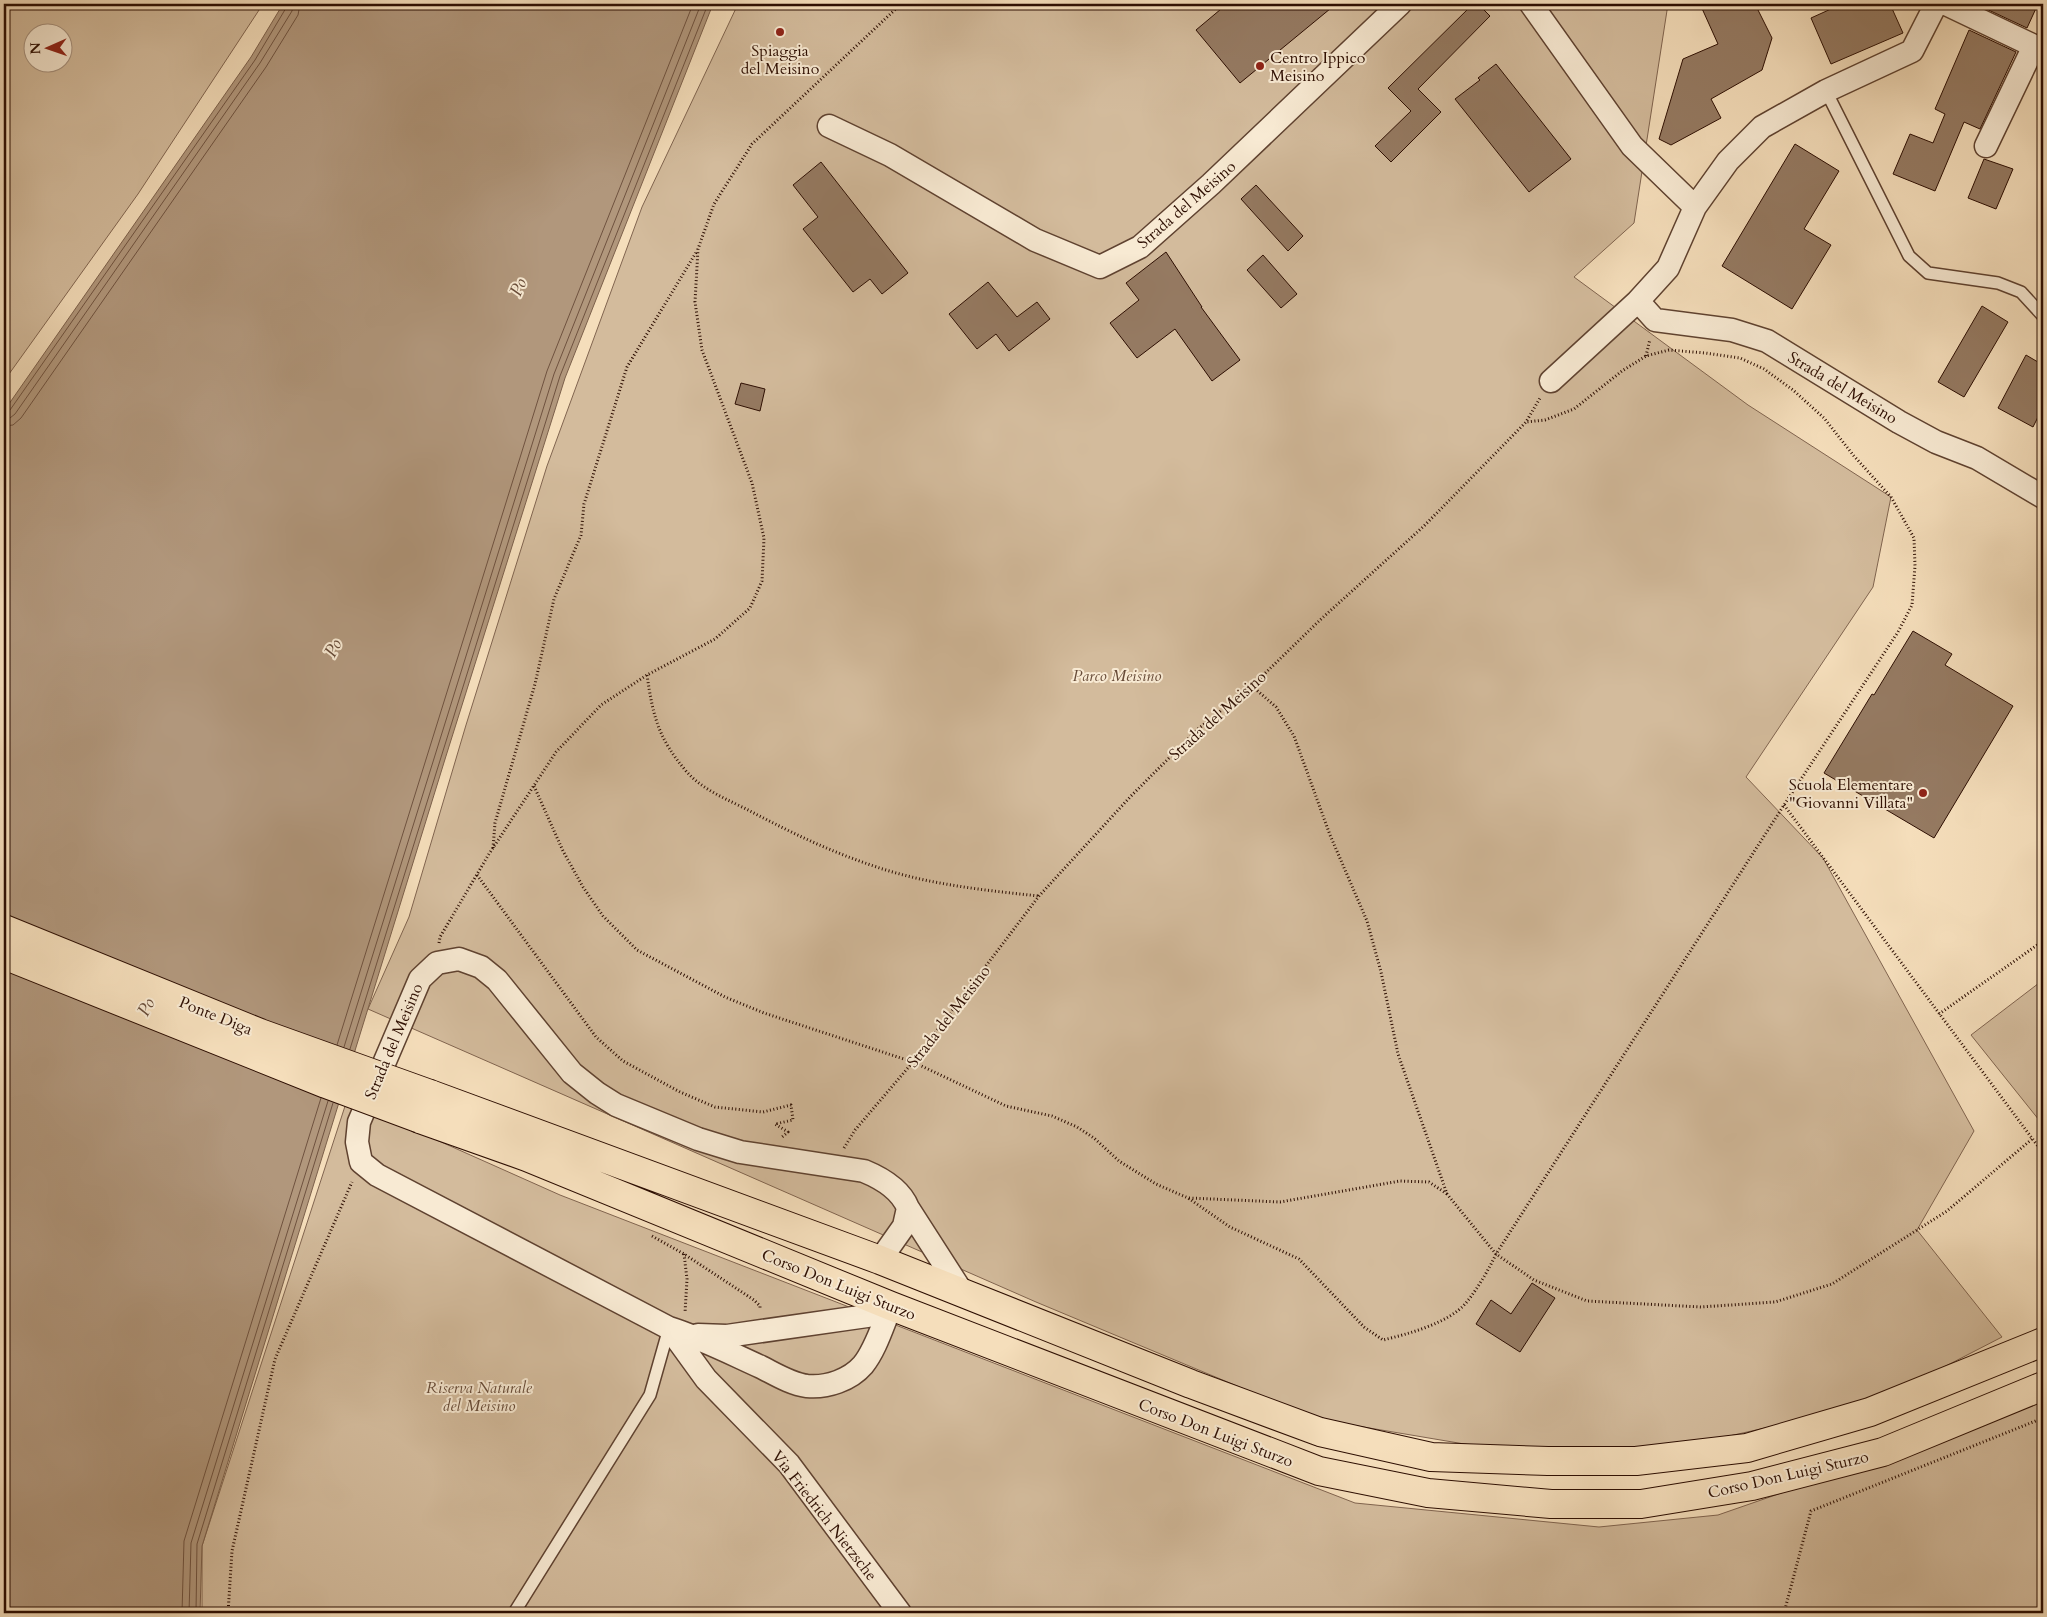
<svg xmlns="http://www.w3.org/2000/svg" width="2047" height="1617" font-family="Cardo,serif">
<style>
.green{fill:#d3bb9c;stroke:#80644f;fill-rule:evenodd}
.water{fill:#b1977c;stroke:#7c604b}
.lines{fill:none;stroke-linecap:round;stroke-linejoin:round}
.shore{stroke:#6f523f;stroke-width:1}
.building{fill:#957a62;stroke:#2d0e02}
.lane-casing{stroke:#5f4230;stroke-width:14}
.street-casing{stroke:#5f4230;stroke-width:25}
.primary-casing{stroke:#2d0e02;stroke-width:30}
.path{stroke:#2d0e02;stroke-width:3;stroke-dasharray:1 2.5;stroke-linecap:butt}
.lane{stroke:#f8ead3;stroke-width:11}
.street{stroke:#f8ead3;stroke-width:22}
.primary{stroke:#f5debb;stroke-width:28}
.primary-bridge-casing{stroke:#2d0e02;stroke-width:30;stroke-linecap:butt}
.primary-bridge{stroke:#f5debb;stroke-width:28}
.poi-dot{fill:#8f2418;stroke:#f8ead3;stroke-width:2}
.labels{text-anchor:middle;stroke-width:4;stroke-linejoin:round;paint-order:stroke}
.poi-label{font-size:16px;fill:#2d0e02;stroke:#f8ead3}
.street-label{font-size:16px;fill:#2d0e02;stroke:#f8ead3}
.park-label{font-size:16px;font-style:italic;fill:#674b38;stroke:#f8ead3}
.water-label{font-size:18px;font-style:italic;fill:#684c39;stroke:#f8ead3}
</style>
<rect width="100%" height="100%" fill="#f5debb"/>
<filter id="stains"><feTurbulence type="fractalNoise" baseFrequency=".004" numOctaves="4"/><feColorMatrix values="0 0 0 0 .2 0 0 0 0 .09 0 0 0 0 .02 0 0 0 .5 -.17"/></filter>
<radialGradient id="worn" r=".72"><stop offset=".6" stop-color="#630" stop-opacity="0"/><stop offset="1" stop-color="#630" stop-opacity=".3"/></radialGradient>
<path class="green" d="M4,4H263L138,194L4,381ZM62,32V62H32V32Z
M738,4H1668L1634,223L1574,277L1748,405L1891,497L1873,587L1746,777L1823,858L1974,1131L1917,1230L2002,1337L1909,1385L1805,1419L1707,1441L1610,1451L1500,1450L1316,1419L1036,1302L368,1009L409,917L466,725L547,466L642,207Z
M2043,980V1125L1971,1035Z
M347,1100L560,1195L1355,1503L1599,1527L1718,1515L2043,1402V1613H202V1546Z"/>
<path class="water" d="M283,4H713L565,378L446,756L202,1546L200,1613H4V411L251,57Z"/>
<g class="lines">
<path class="shore" d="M4,413L10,410L255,60L286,8L287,4
M4,419L10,418L15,414L260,63L292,11L293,4
M4,426L13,425L21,418L266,67L298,15L300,4
M337,1045L547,371L693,4
M344,1047L554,374L701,4
M350,1049L560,376L708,4
M182,1613L184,1541L321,1098
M189,1613L191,1543L328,1101
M196,1613L197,1544L333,1103"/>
</g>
<path class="building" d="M1227,4H1336L1240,83L1196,30Z
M1473,4H1478L1490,16L1418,89L1441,112L1391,162L1375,146L1411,111L1388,88Z
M1700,4H1755L1772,38L1762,70L1711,99L1721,118L1671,145L1659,139L1683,59L1718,44Z
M1842,4H1890L1903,33L1831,64L1811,18Z
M1980,4H2038L2027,28L1980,6Z
M1969,30L2016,52L1980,129L1964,122L1935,191L1893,174L1910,134L1933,143L1945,114L1935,109Z
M1496,64L1571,159L1529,192L1455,99L1480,80L1478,78Z
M1795,144L1839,171L1804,229L1831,245L1792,309L1722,266Z
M1984,159L2013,169L1996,209L1968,198Z
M821,162L908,273L882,294L870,279L853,292L803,229L818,217L793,185Z
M1256,185L1303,236L1288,251L1241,199Z
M1166,252L1202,307H1201L1240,360L1212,381L1175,329L1137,358L1110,323L1139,300L1126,283Z
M1263,255L1297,294L1281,308L1247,270Z
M988,282L1017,317L1037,302L1050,319L1009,351L996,334L977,349L949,314Z
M1982,306L2008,322L1964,397L1938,382Z
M2026,355L2043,365V407L2033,427L1998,408Z
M741,383L765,389L760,411L735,404Z
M1913,631L1952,654L1945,665L2013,706L1934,838L1824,773L1872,694L1874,695Z
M1532,1283L1555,1298L1520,1352L1476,1324L1491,1300L1511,1314Z"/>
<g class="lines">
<g class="lane-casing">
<path id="lane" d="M1826,91L1909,256L1928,273L1998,283L2021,292L2043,316
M514,1613L650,1395L669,1328"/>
</g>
<g class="street-casing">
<path id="street" d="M1531,4L1632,146L1695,207
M1936,4L1912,51L1826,91L1762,127L1728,161L1695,207L1668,268L1638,301L1655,320L1732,330L1767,341L1899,422L1936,442L1977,458L2043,497
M1946,4L2034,46L1986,146
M829,126L890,155L1035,240L1100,267L1140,247L1211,184L1400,4
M1551,381L1638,301
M880,1260L904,1226L908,1208L962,1292
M891,1306C883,1324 876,1349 863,1365C850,1380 827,1388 807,1386C791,1384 775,1374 761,1367C730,1353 701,1338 669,1328L377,1175L361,1162L357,1142L359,1122L420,979L437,963L459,959L481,967L497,980L572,1073L597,1093L616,1105L698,1139L740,1152L864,1171C881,1178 901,1190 908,1208
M669,1328L706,1379L789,1464L900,1613
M698,1335L727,1336L867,1316L891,1306"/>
</g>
<g class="primary-casing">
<path id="primary" d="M430,1094L880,1260L1191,1384L1320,1432L1431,1457L1548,1461H1636L1747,1448L1870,1412L2043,1342
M420,1119L527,1157L891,1306L1319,1471L1428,1493L1551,1504H1641L1752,1486L1883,1452L2043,1386"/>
</g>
<path class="path" d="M1646,356L1650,339
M647,675C653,716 658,738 686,771C702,790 729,800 750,811C788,831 827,850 868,864C923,884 982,890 1039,896
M1252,686L1276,707L1294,736L1330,835L1367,921L1381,972L1398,1054L1447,1194L1496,1254L1534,1280L1587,1301L1701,1307L1775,1302L1832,1284L1947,1211L2032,1139
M534,786L563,851L583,887L603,916L637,950L725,997L764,1013L913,1062L1006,1106L1052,1116L1077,1127L1094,1138L1119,1161L1156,1184L1188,1198L1230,1227L1299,1259L1364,1327L1383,1340C1408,1334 1449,1323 1466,1303C1478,1288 1488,1271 1496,1254L1784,805L1898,632L1912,605L1915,566L1914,538L1891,497L1854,456L1824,418L1793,390L1764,369L1740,358L1705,353L1669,350L1646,356L1622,371L1574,409L1545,420L1526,422
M1784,805L2043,1153
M493,848L495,823L535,684L554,599L581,535L584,504L627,367L697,251
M477,875L596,1037L623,1061L680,1092L715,1107L763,1112L791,1105L793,1120L775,1124L788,1132L782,1137
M439,943L440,937L489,854L556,752L601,705L647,675L715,639L750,608L762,581L764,538L752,483L702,350L695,302L698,249L714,204L752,144L901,4
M1939,1014L2043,941
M844,1148L855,1130L913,1062L1039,896L1131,796L1198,729L1252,686L1320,620L1424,526L1526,422L1540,398
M1189,1198L1280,1202L1400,1181L1429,1182L1447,1194
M652,1236L684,1254L754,1300L760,1306V1310
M684,1254L687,1279L685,1313
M228,1613L232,1551L275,1359L352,1182
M1784,1613L1811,1511L2043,1418"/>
<use href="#lane" class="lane"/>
<use href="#street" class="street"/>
<use href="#primary" class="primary"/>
<g class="primary-bridge-casing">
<path id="primary-bridge" d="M4,929L260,1033L430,1094
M4,955L326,1084L420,1119"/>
</g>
<use href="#primary-bridge" class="primary-bridge"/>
</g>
<g class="poi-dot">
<circle cx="780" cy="32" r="5"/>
<circle cx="1260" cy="66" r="5"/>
<circle cx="1923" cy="793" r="5"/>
</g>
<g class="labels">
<g class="poi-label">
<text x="780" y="56">Spiaggia<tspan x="780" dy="18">del Meisino</tspan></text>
<text x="1270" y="63" text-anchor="start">Centro Ippico<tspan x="1270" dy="18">Meisino</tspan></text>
<text x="1913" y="790" text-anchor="end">Scuola Elementare<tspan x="1913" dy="18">"Giovanni Villata"</tspan></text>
</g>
<g class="street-label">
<text transform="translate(1186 204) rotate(-41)" y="6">Strada del Meisino</text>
<text transform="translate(1843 387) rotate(31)" y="6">Strada del Meisino</text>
<text transform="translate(1217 715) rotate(-42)" y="6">Strada del Meisino</text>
<text transform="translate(216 1015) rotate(22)" y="6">Ponte Diga</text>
<text transform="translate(948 1016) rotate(-52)" y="6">Strada del Meisino</text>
<text transform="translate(393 1041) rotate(-67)" y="6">Strada del Meisino</text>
<text transform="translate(839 1284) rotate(22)" y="6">Corso Don Luigi Sturzo</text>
<text transform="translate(1216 1432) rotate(21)" y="6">Corso Don Luigi Sturzo</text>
<text transform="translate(1788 1474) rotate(-13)" y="6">Corso Don Luigi Sturzo</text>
<text transform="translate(825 1515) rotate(52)" y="6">Via Friedrich Nietzsche</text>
</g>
<g class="park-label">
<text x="1117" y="681">Parco Meisino</text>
<text x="479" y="1393">Riserva Naturale<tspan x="479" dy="18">del Meisino</tspan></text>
</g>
<g class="water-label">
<text transform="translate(518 287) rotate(-67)" y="6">Po</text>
<text transform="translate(333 648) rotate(-63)" y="6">Po</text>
<text transform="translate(146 1007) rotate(-63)" y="6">Po</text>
</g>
</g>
<rect width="2047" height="1617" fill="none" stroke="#f5debb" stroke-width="20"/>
<rect x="5" y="5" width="2037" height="1607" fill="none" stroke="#2d0e02" stroke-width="2.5"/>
<rect x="10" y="10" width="2027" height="1597" fill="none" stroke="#2d0e02"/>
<g transform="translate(48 48) rotate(268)"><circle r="24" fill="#f8ead3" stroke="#a7927f"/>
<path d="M0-4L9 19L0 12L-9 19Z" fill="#8f2418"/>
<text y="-8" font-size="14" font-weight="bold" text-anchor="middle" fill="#2d0e02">N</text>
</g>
<rect width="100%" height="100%" filter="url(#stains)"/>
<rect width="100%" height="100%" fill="url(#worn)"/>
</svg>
